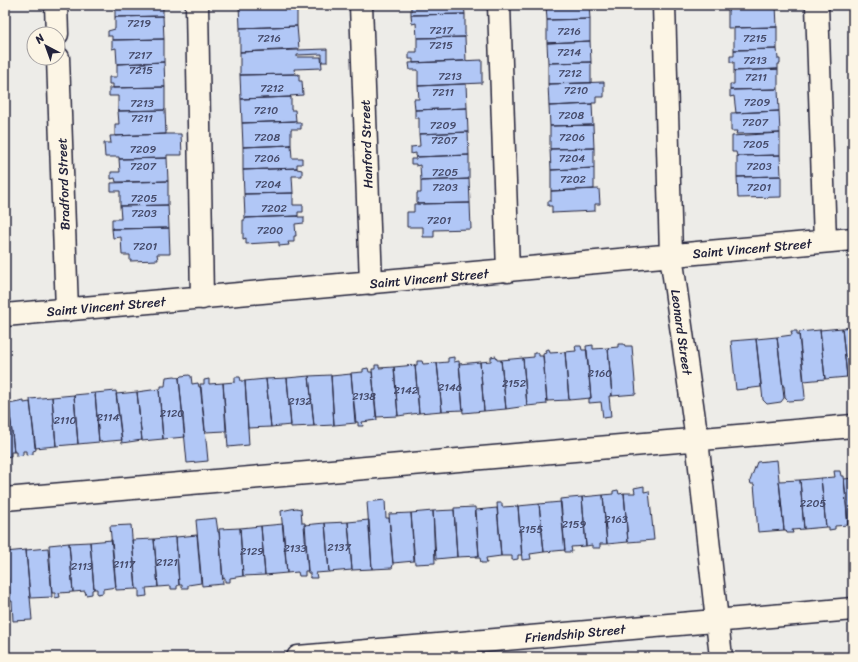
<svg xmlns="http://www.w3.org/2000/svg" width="858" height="662" font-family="Sriracha,sans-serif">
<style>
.building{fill:#b1c7f6;stroke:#22223b}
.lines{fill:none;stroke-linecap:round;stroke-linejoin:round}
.minor-casing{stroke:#22223b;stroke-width:25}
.minor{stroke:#fcf5e5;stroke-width:22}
.labels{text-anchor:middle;stroke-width:3;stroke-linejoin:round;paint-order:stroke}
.number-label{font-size:11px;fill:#464b6a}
.street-label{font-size:13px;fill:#22223b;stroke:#fcf5e5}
</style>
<rect width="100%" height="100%" fill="#edece8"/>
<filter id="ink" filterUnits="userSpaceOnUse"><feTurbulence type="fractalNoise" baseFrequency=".025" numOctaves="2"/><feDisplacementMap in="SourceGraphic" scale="8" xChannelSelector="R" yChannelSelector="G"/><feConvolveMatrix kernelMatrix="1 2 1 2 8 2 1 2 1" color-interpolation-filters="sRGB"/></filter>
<g filter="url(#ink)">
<path class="building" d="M115,5H163V16L115,17Z
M239,5H297V26L240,28Z
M411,5H464L465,14L411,15Z
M546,5H589L590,19L547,20Z
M733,5H776L733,6Z
M776,5L777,27L728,28V6Z
M851,5H853V23H852Z
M465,14V37L417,38L416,23L412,24L411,15Z
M163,16L164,39L112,40V36H108V31L115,29V17Z
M590,19V41L547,43V20Z
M852,23H853V46V43H850L849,37H852Z
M297,26L299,49L240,52V28Z
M777,27V49L734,50V28Z
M465,37L466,61L413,63V59H409V52H417V38Z
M164,39V62L117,64L116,48L112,49V40Z
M590,41L591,62L548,63L547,43Z
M327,49V62H322V54L297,55V57H321L322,68L294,69L295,74L240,75V52Z
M777,49L778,59H780V64H778V69L734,71V62H730V56H734V50Z
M482,60V83L418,86V70H410L409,63Z
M164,62L165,87L113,88V84H109V77H117V64Z
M591,62V83L548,84V63Z
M778,69V89L730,90V84H734V71Z
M295,74V75L299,74V81H302L303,95L290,96L291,97L241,99L240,75Z
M604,82V97H596V103H592V104L549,106L548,84Z
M466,84L467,108L415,110L414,99H419L418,86Z
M165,87V110L118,111V96H109V88Z
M778,89L779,111L736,113L734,96L730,97V90Z
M291,97V110H295L296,121L242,123L241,99Z
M592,104L593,125L550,126L549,106Z
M467,108L468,132L419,134V118H415V110Z
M165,110L166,134L115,136V124H119L118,111Z
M779,111L780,133L736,134L737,131H731V113Z
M296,121V123H301V129H291V145L243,147L242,123Z
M593,125L594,148L550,149V126Z
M468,132L469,155L416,157V153L411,154V147L420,146L419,134Z
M780,133V155L737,156L736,152H732V136Z
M166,134H181L182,155H167V158L119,159V157H105L104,143H111L110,136Z
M291,145L292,158H302V164H297V168L243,170V147Z
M594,148V168L551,170L550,149Z
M469,155V179L421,181L420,165L416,166V164H411V159H416V157Z
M780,155L781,176L737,177V156Z
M167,158L168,181L116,182L115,178L111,179V172H120L119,159Z
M297,168V169L302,170V176H292L293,193L244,194L243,170Z
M594,168V189L551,191V170Z
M781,176V197L738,198L737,177Z
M469,179L470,203L417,204V193H421V181Z
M168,181V205L120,206V191H111V183Z
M599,189L600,204H595V211L552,213V206H548V201H551V191Z
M293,193V205H303V212H298V216L245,218L244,194Z
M470,203L471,229L434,230V237H423V227H407V212H414V204Z
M168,205L169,228L112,229V219H121L120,206Z
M298,216V217H304V223L295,224L296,236H294V242H288L289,245L279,246V242L246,244V238L243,239V220H245V218Z
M169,228L170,254H157L158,260L130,261V255H122L121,237L113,238L112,229Z
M853,327V376L847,377L842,328Z
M842,328L847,377L825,379L820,330Z
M820,330L825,379L804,381L799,332Z
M791,331H797V335H799L805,397L803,400L788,401L785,398L784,386H783L777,337L792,335Z
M777,337L784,398L781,402L767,404L763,400L756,339Z
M756,339L761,387L736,390L731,341Z
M618,344H624L625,346H632L636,394L612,396L608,348L618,347Z
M593,345V349L608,348L612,396H609L611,417L603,418L601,402L589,403V398H591L586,346Z
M575,346H581L582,350H587L591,398L569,400L565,352L576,351Z
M549,349L550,353L565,352L569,400L547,401L543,354L546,353L545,350Z
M534,353H539V356H543L547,404L527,406L523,358L534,357Z
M496,356L497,360H501L506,409L484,411L480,362L491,361V357Z
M454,357V362L459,361L463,410L442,411L437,363L448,362V358Z
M523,358L527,406L506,409L501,360Z
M417,361H422L423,364L437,363L442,411L419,413L415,365H417Z
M480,362L484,411L463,413L459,364Z
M375,365H379V368L394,367L398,416L376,417L372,369H375Z
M415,365L419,413L398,416L394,367Z
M368,368L369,372H372L377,420L362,422L363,426H358V422H355L351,373L363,372V369Z
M351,374L356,423L334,425L331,376Z
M189,375L191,376L192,384L198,383L199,387H201L208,461L187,463L179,378L181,376Z
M331,375L334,425L314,426L309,376Z
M175,376L179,378L185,437L163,439L159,389H161V386H165L166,377Z
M309,376L314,426L291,427L287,378Z
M235,377H240L241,381H245L249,445L228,447L223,383L235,382Z
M287,378L291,425L271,427L266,379Z
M209,379V384L223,383L226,431L205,432L200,384H204V380Z
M266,379L271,427L248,428L245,381Z
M159,389L163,439L142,441L137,392Z
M116,391L122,440L99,442L95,393Z
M137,392L142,440L122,443L116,394Z
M95,393L99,442L78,444L74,395Z
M74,395L78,444L56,446L52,397Z
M52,397L56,446L35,448L30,399Z
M24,401V403L30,402L36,450L33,451V454L26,455V451H23V455L16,456V452H14L9,404Z
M5,404H9L14,452H11V456L5,457Z
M777,460L784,530L758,532L754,484H751L750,481L757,462Z
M834,471H840L841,476H844L848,525L835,526V529L829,530V527H826L821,478L835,477Z
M821,478L826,527L804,529L800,480Z
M853,478V528H848L844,479Z
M800,480L804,529L792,530L793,533H787L786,530H784L779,481Z
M644,486V492L649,491L654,540L628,542L624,493H635L634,488Z
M618,490L619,494L624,493L628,542L607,544L603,495L613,494V491Z
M603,495L607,544H600V548H592V545L586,546L582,497Z
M582,497L586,546L571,547L572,552H565L560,499Z
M385,500L386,518H389L393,565L392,568L372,569L367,502Z
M561,502L565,550L544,552L539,504Z
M497,503H502V507L518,506L522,555H518V559L512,560V556H501Z
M539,504L544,552L530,554L531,559L522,560L518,506Z
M475,507L479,556L457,557L454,508Z
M296,508L301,509L302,523H305L308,571H305V576H299L298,572L287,573L281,511Z
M497,508L501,556L486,558L487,563H481L480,558H476V556H479L476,510Z
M454,510L457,557L436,559L433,511Z
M433,511L435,563L415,564L411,513Z
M411,513L414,561L393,563L389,514Z
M216,518L218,532H219L223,584L202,586L196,520Z
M369,520L372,569L352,570L348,522Z
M348,522L352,570L329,572L325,523Z
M325,523L329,572L316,573L317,578H310V573H308L304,525Z
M283,524L287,573L265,575L261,526Z
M131,525L136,589L116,590L110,526Z
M261,526L265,575L243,576L240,528Z
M240,528L243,576L230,578V582H225V578L223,579L219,529Z
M197,535L201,583L188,585V588H182V585H179L176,537Z
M176,537L179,585L177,586V589H171V586L158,587L154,539Z
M154,539L158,587L146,588L147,596L139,597V589H136L132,540Z
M112,540L116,587L103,589V593L97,594V589H94L90,542Z
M90,542L94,589L92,590V594L86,595L85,591L73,592L69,543Z
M69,543L73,592L59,593L60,597L55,598V593H52L49,545Z
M48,548L52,597L30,598L26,550Z
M26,550L32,620L13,621L12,601H10L5,552Z
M5,552L10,601H5Z"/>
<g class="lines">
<g class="minor-casing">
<path id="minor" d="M56,5L57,34
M197,5L202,298
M361,5L371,283
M499,5L508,271
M664,5L671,255L697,440L721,657
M817,5L825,241
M58,58L67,310
M5,315L853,239
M5,499L853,426
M298,657L853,609"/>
</g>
<use href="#minor" class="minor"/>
</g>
</g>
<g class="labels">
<g class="number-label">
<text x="139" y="27">7219</text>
<text x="441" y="34">7217</text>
<text x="569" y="35">7216</text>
<text x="269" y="42">7216</text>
<text x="755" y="42">7215</text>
<text x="441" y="49">7215</text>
<text x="569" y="56">7214</text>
<text x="140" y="59">7217</text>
<text x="755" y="64">7213</text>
<text x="141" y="74">7215</text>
<text x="570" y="77">7212</text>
<text x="450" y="80">7213</text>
<text x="756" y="81">7211</text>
<text x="272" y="92">7212</text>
<text x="576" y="94">7210</text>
<text x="443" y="96">7211</text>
<text x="757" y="106">7209</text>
<text x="142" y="107">7213</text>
<text x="266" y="114">7210</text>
<text x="571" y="119">7208</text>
<text x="142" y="122">7211</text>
<text x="755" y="126">7207</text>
<text x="443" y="129">7209</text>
<text x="267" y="141">7208</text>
<text x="572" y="141">7206</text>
<text x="444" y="144">7207</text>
<text x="756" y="148">7205</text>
<text x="143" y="153">7209</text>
<text x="267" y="162">7206</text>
<text x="572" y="162">7204</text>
<text x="143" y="170">7207</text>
<text x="759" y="170">7203</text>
<text x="445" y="176">7205</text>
<text x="573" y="183">7202</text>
<text x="268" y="188">7204</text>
<text x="445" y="191">7203</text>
<text x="759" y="191">7201</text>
<text x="144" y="202">7205</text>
<text x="274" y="212">7202</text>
<text x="144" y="217">7203</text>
<text x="439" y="224">7201</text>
<text x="270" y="234">7200</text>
<text x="145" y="250">7201</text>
<text x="600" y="377">2160</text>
<text x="514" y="387">2152</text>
<text x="450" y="391">2146</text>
<text x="406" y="394">2142</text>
<text x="364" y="400">2138</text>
<text x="300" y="405">2132</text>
<text x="172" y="417">2120</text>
<text x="108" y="421">2114</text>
<text x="65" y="424">2110</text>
<text x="813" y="507">2205</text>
<text x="616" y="523">2163</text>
<text x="574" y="528">2159</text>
<text x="531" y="533">2155</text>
<text x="339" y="551">2137</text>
<text x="295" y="552">2133</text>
<text x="252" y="555">2129</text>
<text x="167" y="566">2121</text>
<text x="124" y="568">2117</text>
<text x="82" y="570">2113</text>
</g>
<g class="street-label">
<text transform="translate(366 144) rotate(-92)" y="5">Hanford Street</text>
<text transform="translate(63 184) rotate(-92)" y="5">Bradford Street</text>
<text transform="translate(752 248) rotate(-5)" y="5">Saint Vincent Street</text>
<text transform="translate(429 278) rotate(-5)" y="5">Saint Vincent Street</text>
<text transform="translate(106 306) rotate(-5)" y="5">Saint Vincent Street</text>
<text transform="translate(682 332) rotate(82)" y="5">Leonard Street</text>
<text transform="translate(575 633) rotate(-5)" y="5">Friendship Street</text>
</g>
</g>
<rect width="858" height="662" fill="none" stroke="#fcf5e5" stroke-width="20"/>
<rect x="10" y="10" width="838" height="642" fill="none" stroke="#22223b" stroke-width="1.5" filter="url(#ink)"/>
<g transform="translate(46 46) rotate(319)"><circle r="19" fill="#fcf5e5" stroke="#a5a1a1"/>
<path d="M0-3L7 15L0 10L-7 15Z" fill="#22223b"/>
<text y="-6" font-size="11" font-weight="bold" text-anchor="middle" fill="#22223b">N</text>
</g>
</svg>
